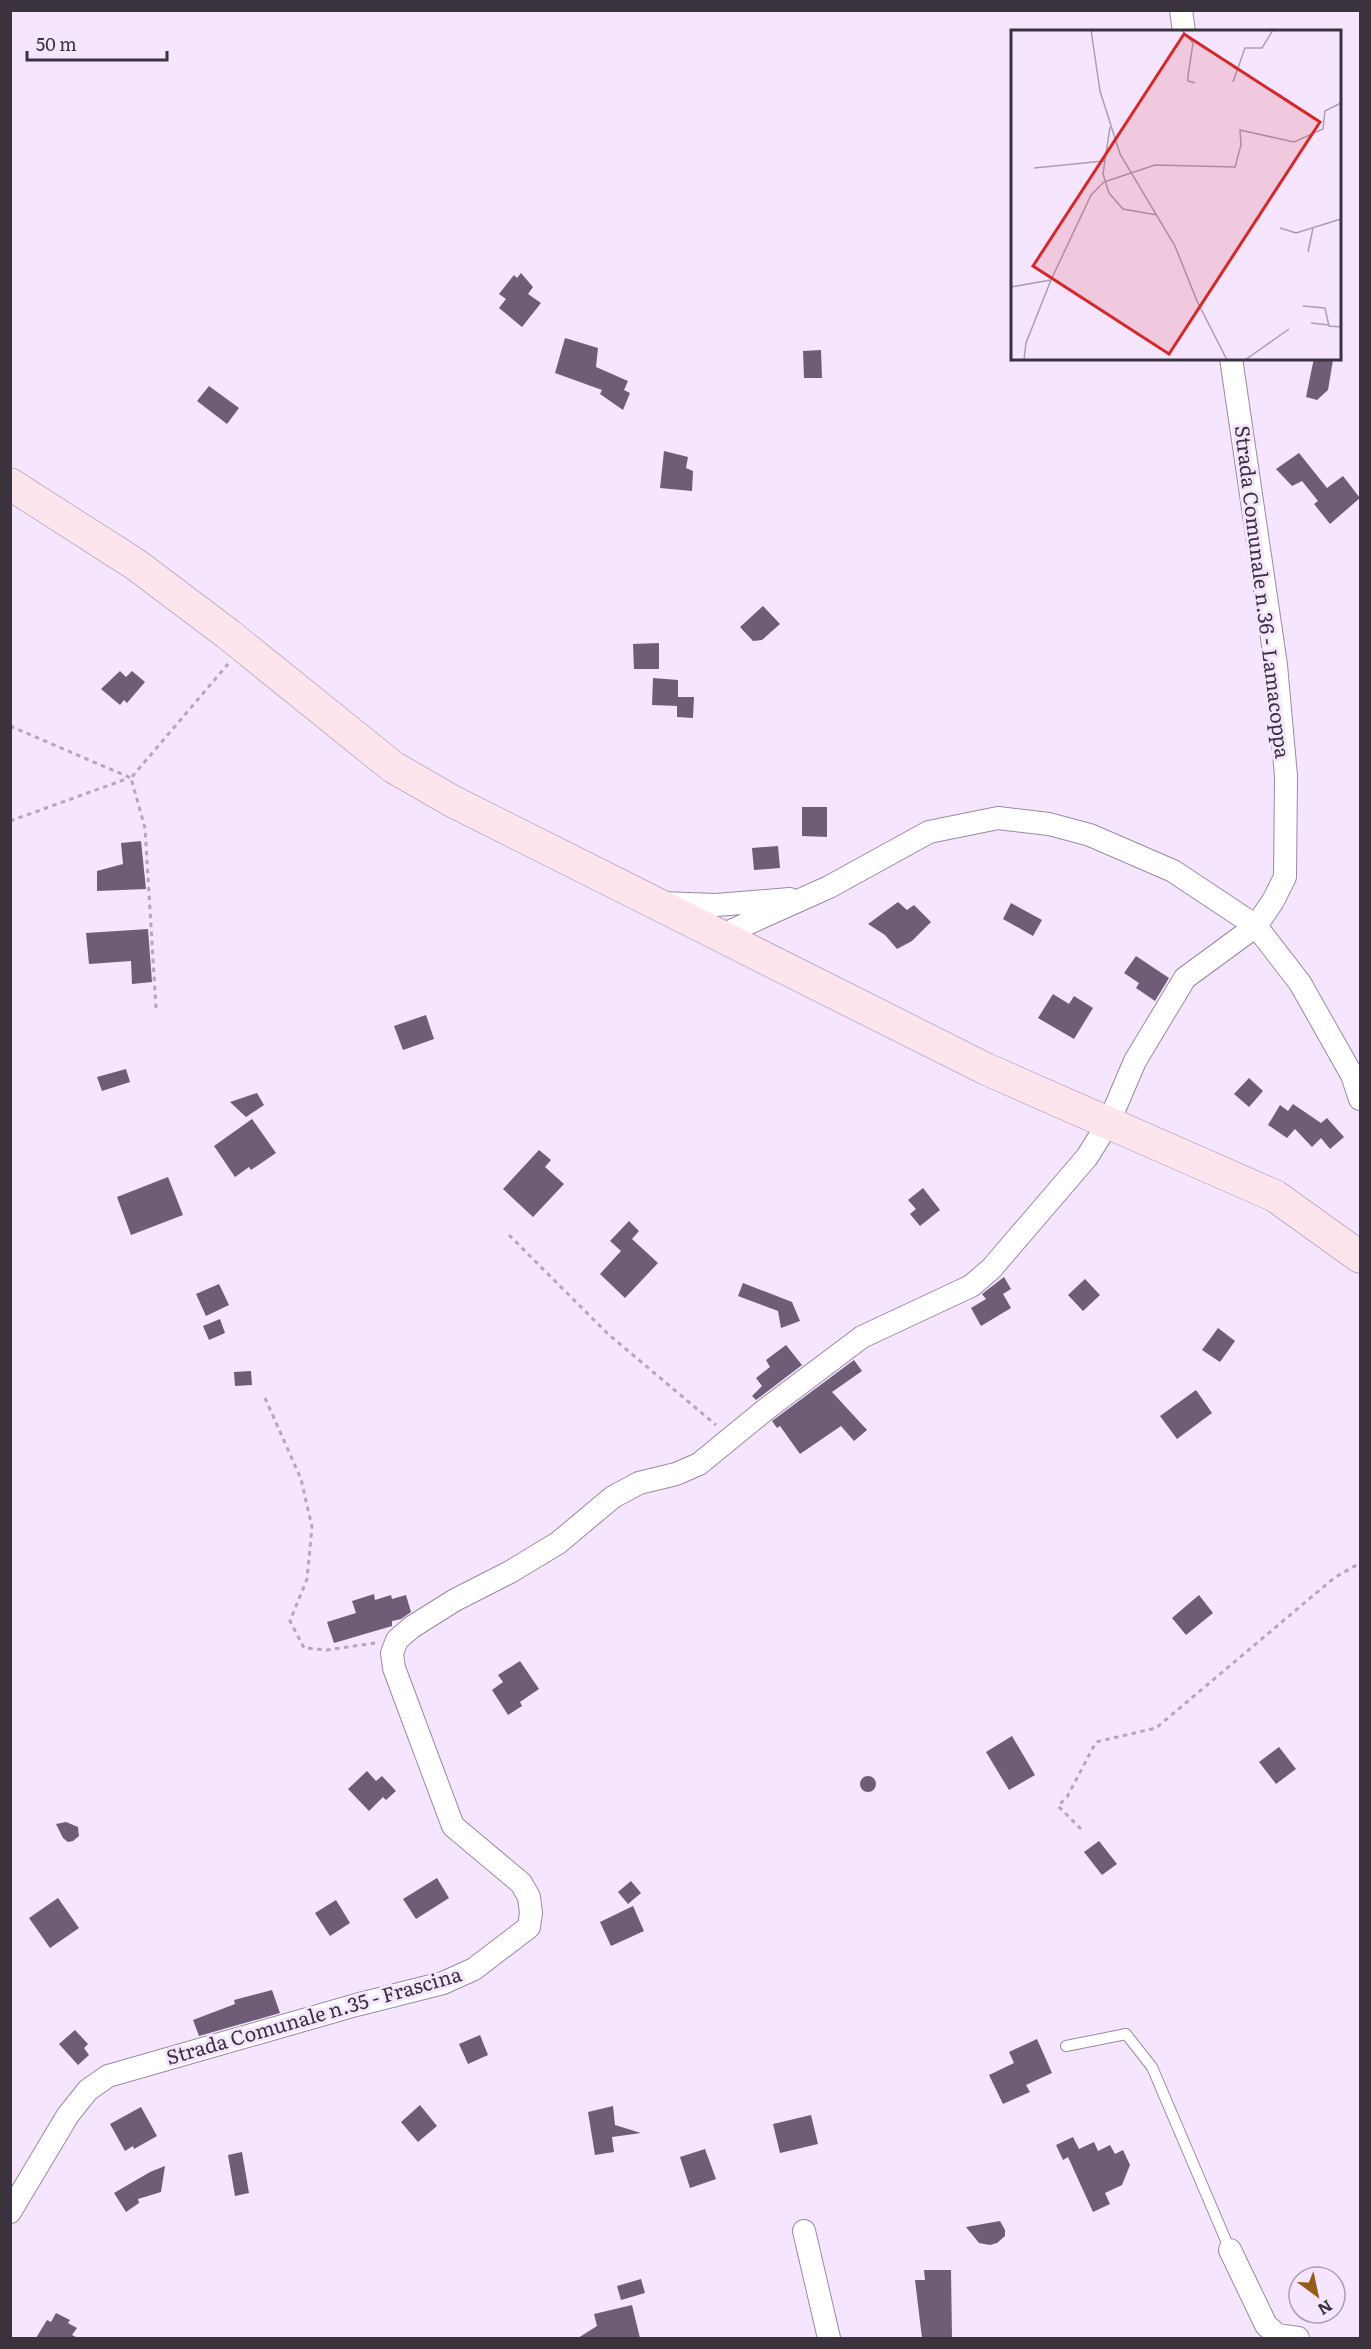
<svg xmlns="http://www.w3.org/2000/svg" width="1371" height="2349" font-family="Literata,serif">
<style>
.building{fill:#6f5c77}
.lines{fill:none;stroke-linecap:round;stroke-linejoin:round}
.service-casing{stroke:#9a8aa2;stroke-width:12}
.minor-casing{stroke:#9a8aa2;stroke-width:24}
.secondary-casing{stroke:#9a8aa2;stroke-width:33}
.path{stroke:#b4a7bb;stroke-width:3;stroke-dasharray:4.5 4.5;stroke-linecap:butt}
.service{stroke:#fff;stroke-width:10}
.minor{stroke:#fff;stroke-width:22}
.secondary{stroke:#fee4ec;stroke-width:32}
.labels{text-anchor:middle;stroke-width:6;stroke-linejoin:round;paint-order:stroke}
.street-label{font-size:20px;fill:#3a333d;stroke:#f6e5fe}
.inset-road{fill:none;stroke:#ab9eb1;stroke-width:1.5}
.view{fill:#d62828;fill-opacity:0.15;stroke:#d62828;stroke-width:3}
.inset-edge{fill:none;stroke:#3a333d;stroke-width:3}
</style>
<rect width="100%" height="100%" fill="#f6e5fe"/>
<path class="building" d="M521,273L533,287L528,294L541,303L522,327L499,308L506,299L499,294L514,275L517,278Z
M565,338L598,348L596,367L628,381L624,390L630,393L623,410L600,394L602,390L555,373Z
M821,350L822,378H804L803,351Z
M1314,358L1333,360L1328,390L1317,400L1306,397Z
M209,386L239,408L227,424L197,401Z
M664,451L688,457L686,468L693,471L692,491L660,488Z
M1299,453L1327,488L1343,476L1360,498L1330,524L1314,504L1318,501L1302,481L1292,486L1276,469Z
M763,606L780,624L762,640L753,641L740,627Z
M659,643V669H634L633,644Z
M120,671L126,677L132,671L145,682L127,703L124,700L120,705L101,689Z
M653,678L678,680V697H694L693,718L677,717V706L652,705Z
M802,807H827V837L802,836Z
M141,841L146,889L97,891V871L123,864L121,843Z
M778,846L780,868L754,870L752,848Z
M898,902L907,910L914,905L931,922L912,941L897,949L885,935L868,924Z
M1011,903L1042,920L1033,936L1003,919Z
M148,929L152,982L132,984L131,961L89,964L86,933Z
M1136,956L1169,978L1155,1001L1136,988L1139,983L1124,973Z
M1053,994L1069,1004L1074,996L1093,1008L1074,1039L1038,1018Z
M426,1015L434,1039L403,1050L394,1026Z
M126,1069L130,1082L102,1091L97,1077Z
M1249,1078L1263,1091L1249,1107L1234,1094Z
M257,1093L264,1105L246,1117L230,1102Z
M1293,1104L1321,1123L1327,1118L1344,1137L1330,1149L1321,1138L1312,1147L1295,1129L1287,1138L1268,1125L1280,1105L1288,1111Z
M252,1119L276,1153L251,1170L249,1167L235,1177L214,1146Z
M539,1150L551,1160L545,1167L564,1184L533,1217L503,1189Z
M168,1177L183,1215L131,1235L117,1197Z
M923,1188L940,1210L920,1226L910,1214L916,1209L908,1200Z
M629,1221L639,1231L632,1239L658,1263L625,1298L600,1274L621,1251L610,1241Z
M1004,1277L1011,1289L1003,1294L1011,1308L981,1326L971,1308L986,1299L982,1294Z
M1085,1279L1100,1295L1083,1311L1068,1295Z
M743,1283L792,1302L800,1321L781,1328L778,1311L738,1296Z
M219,1284L229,1305L206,1316L196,1294Z
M220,1319L225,1333L209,1340L203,1326Z
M1218,1328L1235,1341L1220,1362L1202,1350Z
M786,1345L802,1365L756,1400L752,1396L762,1386L756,1378L770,1367L766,1360Z
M854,1360L862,1371L832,1392L867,1430L854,1441L841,1426L800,1454L780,1426L777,1428L772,1421Z
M251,1371L252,1385L235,1386L234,1372Z
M1196,1390L1212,1413L1177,1439L1160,1416Z
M374,1594L375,1600L391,1595L392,1599L406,1595L411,1612L401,1619L392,1621V1626L334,1643L327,1622L356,1613L352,1601Z
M1199,1595L1213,1613L1186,1635L1172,1618Z
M520,1661L539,1689L520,1702L522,1706L508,1715L492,1690L503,1682L498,1675Z
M1012,1736L1035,1775L1009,1790L986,1752Z
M1279,1747L1296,1769L1276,1784L1259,1762Z
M367,1771L376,1781L382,1776L396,1791L386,1800L383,1797L369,1811L348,1789Z
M860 1784a8 8 0 1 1 16 0a8 8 0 1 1-16 0Z
M66,1822L78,1827L79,1836L73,1841L68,1842L63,1838L56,1824Z
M1099,1841L1117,1864L1102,1875L1084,1852Z
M437,1878L449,1898L416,1919L403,1899Z
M631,1881L641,1893L628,1904L618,1892Z
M58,1898L79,1928L50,1948L29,1918Z
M336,1900L350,1923L330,1936L315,1913Z
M633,1906L644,1931L611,1946L600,1922Z
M272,1990L280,2013L199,2036L193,2020L235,2004L234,2000Z
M75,2030L88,2044L84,2048L89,2055L78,2065L59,2044Z
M480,2035L488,2055L468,2064L459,2044Z
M1037,2039L1052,2073L1026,2085L1030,2092L1003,2104L989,2075L1014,2063L1009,2052Z
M420,2105L437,2126L418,2142L401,2122Z
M613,2106L615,2125L641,2133L612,2137L614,2152L595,2155L588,2112Z
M141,2107L157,2136L134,2149L133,2146L125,2151L110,2124Z
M811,2115L818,2144L780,2153L773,2124Z
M1073,2137L1079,2149L1094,2142L1098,2151L1110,2145L1115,2154L1123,2150L1130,2165L1122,2185L1105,2193L1110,2204L1093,2212L1068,2157L1063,2160L1056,2145Z
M705,2149L716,2179L690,2188L680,2157Z
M242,2152L249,2193L235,2196L228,2155Z
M165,2166L161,2192L138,2199L139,2203L126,2212L114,2193L150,2172Z
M1000,2221L1005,2230V2236L997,2243L990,2245L979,2243L966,2227Z
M924,2270H951L952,2338H922L915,2280H925Z
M641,2279L645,2293L621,2300L617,2286Z
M632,2305L640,2338H578L597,2326L594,2314Z
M56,2313L70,2320L68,2323L77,2328L72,2335L78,2338H36L47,2320L51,2322Z"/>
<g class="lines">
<g class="service-casing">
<path id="service" d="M1066,2046L1126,2034L1152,2067L1230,2250"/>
</g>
<g class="minor-casing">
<path id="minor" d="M1181,10L1184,32
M661,903L716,905L790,899
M722,935L829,887L929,832L998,818L1049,824L1090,835L1173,871L1256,926L1300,983L1352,1075L1360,1099
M10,2212L68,2115L88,2090L108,2076L356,2005L443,1983L474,1969L529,1927L531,1913L529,1897L521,1883L453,1826L394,1668L392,1653L397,1640L412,1627L455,1600L510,1572L558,1543L613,1497L639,1483L676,1474L699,1464L765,1410L862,1337L971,1286L991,1269L1087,1157L1109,1122L1135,1061L1185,978L1256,926L1273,901L1285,877L1286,776L1276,665L1231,358
M804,2231L829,2338
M1230,2250L1266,2325L1277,2335L1298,2338"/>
</g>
<g class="secondary-casing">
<path id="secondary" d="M10,484L135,564L228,634L393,767L452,801L986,1069L1275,1196L1360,1257"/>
</g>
<path class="path" d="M10,726L131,778
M10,821L129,778
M156,1008L145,828L131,778L228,664
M509,1235L608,1334L716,1425
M265,1398L301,1479L312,1527L307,1579L290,1621L304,1648L327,1650L375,1643
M1081,1829L1058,1806L1067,1797L1096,1742L1156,1728L1334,1578L1360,1563"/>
<use href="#service" class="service"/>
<use href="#minor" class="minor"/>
<use href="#secondary" class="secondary"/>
</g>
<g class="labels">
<g class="street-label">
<text transform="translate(1262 592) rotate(83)" y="7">Strada Comunale n.36 - Lamacoppa</text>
<text transform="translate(314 2016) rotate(-16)" y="7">Strada Comunale n.35 - Frascina</text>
</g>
</g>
<g transform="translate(1011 30)">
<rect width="330" height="330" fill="#f6e5fe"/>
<path class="inset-road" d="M80,0L89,61L109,124L164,216L186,271L216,330M171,0L182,13L177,46V51L184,53M222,52L234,18H251L262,0M99,97L92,144L98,163L112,179L146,185M23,138L93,131M93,152L144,135L224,137L230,115L229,100L283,112L312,99L314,81L330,73M269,198L285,203L330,189M297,222L302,198M0,257L40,250M292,276L314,278L318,296L330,297M300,293L318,295M13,330L15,313L40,250L80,165L93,152M234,330L278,299"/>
<path class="view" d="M173,4L309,92L158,324L22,236Z"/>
<rect width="330" height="330" class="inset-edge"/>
</g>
<rect width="1371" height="2349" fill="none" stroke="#3a333d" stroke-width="24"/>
<g transform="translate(1317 2295) rotate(147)"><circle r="28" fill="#f6e5fe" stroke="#ab9eb1" stroke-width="1.5"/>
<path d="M0-4.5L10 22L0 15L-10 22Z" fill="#955c18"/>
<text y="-9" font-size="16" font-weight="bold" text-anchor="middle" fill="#3a333d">N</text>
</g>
<path d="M27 51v9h140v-9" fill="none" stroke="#3a333d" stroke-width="3"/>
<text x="36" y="51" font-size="18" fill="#3a333d" stroke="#f6e5fe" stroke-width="4.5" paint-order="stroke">50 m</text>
</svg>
